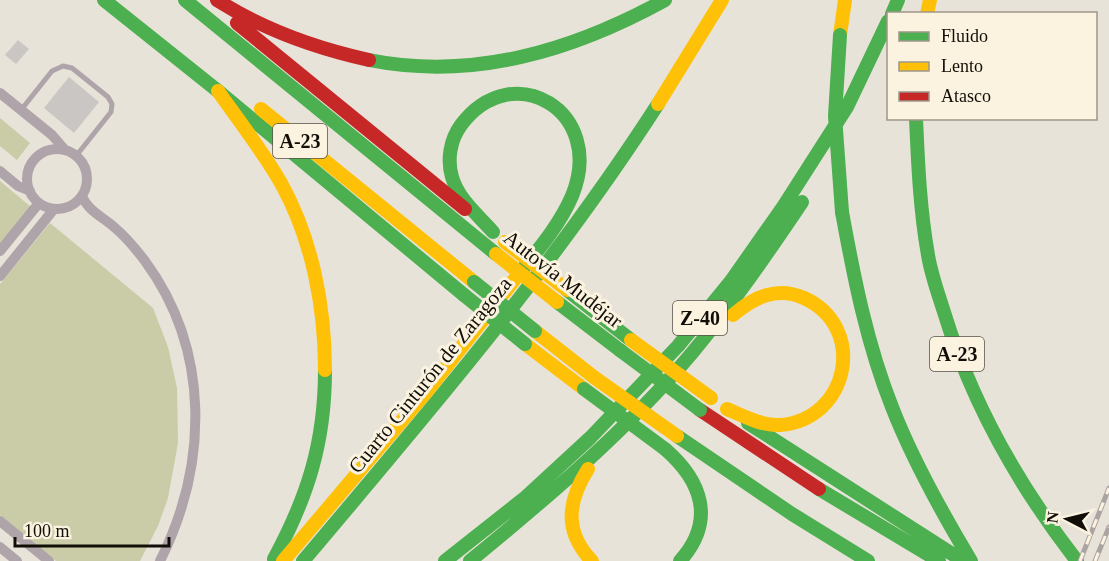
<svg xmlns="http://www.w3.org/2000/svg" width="1109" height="561" font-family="'Times New Roman',serif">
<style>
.green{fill:#c9cca7}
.building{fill:#cac6c4}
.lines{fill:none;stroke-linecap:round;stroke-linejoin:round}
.lane{stroke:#aea4a9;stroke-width:5}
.street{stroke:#aea4a9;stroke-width:10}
.fast{stroke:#4caf50;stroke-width:14}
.slow{stroke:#ffc107;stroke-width:14}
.jam{stroke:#c62828;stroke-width:14}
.rail-casing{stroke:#aba4a2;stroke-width:5}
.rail{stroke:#fbf3e0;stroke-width:3;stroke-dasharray:9;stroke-linecap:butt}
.fast-bridge{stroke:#4caf50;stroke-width:14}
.slow-bridge{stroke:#ffc107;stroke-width:14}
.labels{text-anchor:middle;stroke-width:6;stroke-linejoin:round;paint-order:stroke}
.shield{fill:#fbf3e0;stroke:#575349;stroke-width:1.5}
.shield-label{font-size:20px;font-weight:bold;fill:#110e08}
.street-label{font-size:21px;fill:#110e08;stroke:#fbf3e0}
</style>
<rect width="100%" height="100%" fill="#e8e3d9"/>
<path class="green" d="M0,118L30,143L17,160L0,146Z
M0,181L31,207L0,246Z
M50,223L153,308L168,347L177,388L178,443L168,498L158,526L140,561H56L0,515V284Z"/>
<path class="building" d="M18,40L29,49L16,64L5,55Z
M69,77L99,102L74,133L44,108Z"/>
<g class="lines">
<path class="lane" d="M21,110L52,71L63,66L72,68L108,97L112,104L111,112L76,156"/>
<path class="street" d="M0,93L52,135L65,150
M27 179a30 30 0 1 1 60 0a30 30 0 1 1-60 0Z
M0,171L18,186L30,191
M82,196C88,211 103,217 114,227C126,237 136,249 145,261C211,351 208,465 160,561
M0,251L39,203
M0,276L54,209
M0,521L49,561
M0,547L17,561"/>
<path class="fast" d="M104,0L218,91L464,295
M185,0L496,254
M892,14L898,0
M369,60C474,81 574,50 665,0
M916,118C918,164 920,210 928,255C931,274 938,293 944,312C972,404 1018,485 1077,561
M842,212C854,278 867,344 892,407C913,461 941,511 971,561
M493,232C479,216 458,199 452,177C447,160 450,140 461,125C512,56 607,111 572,196C559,226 538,250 518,275
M567,290L631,340
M557,302L621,351
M748,423L963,561
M677,436L792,514L868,561
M665,449C702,481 716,521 680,561
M819,489L939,561
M274,559C308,496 325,442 325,370
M303,561C428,413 553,267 658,104
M445,561L526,497L590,438L678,346L731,281L783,207L847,107L888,21
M470,561C548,497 626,431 692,353C732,305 767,254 802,202"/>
<path class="slow" d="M927,14L930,0
M840,35L845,0
M218,91C239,121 262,150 281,183C312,239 325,306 325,370
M658,104L722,0
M261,109L474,282
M535,331L595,378
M525,344L584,389
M727,409C743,416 762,426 780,425C849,420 868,327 804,298C777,286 754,297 733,315
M588,469C567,502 564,532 592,561
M283,561L428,390L518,275"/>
<path class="jam" d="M217,0C264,30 315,48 369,60
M237,23L465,209
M700,410L819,489"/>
<g class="rail-casing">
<path id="rail" d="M1080,561L1109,488
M1095,561L1109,527"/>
</g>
<use href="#rail" class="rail"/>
<path class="fast-bridge" d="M840,35L835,116L842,212
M474,282L535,331
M464,295L525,344
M621,351L700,410
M584,389L665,449"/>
<path class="slow-bridge" d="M505,242L567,290
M496,254L557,302
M631,340L711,398
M595,378L677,436"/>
</g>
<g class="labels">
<g class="shield">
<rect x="273" y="124" width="54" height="34" rx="4.5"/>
<rect x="673" y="301" width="54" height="34" rx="4.5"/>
<rect x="930" y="337" width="54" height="34" rx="4.5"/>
</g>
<g class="shield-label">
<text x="300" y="148">A-23</text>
<text x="700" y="325">Z-40</text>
<text x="957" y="361">A-23</text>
</g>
<g class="street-label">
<text transform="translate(563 279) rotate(38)" y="7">Autovía Mudéjar</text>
<text transform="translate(430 375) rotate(-51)" y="7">Cuarto Cinturón de Zaragoza</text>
</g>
</g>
<rect x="887" y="12" width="210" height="108" fill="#fbf3e0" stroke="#9d978a" stroke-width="1.5"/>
<rect x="899" y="32" width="30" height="9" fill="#4caf50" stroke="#9d978a" stroke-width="1.5"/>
<text x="941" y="42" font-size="18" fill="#110e08">Fluido</text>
<rect x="899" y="62" width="30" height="9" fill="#ffc107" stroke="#9d978a" stroke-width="1.5"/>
<text x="941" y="72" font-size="18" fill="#110e08">Lento</text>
<rect x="899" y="92" width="30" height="9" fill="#c62828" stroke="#9d978a" stroke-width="1.5"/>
<text x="941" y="102" font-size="18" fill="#110e08">Atasco</text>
<g transform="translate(1067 519) rotate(277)" stroke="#fbf3e0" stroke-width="4.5" paint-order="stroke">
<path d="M0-4.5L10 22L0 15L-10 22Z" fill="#110e08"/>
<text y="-9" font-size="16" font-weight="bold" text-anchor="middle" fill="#110e08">N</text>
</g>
<path d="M15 537v9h154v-9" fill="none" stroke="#110e08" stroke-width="3"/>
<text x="24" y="537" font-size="18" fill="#110e08" stroke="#fbf3e0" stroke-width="4.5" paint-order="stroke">100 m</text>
</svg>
